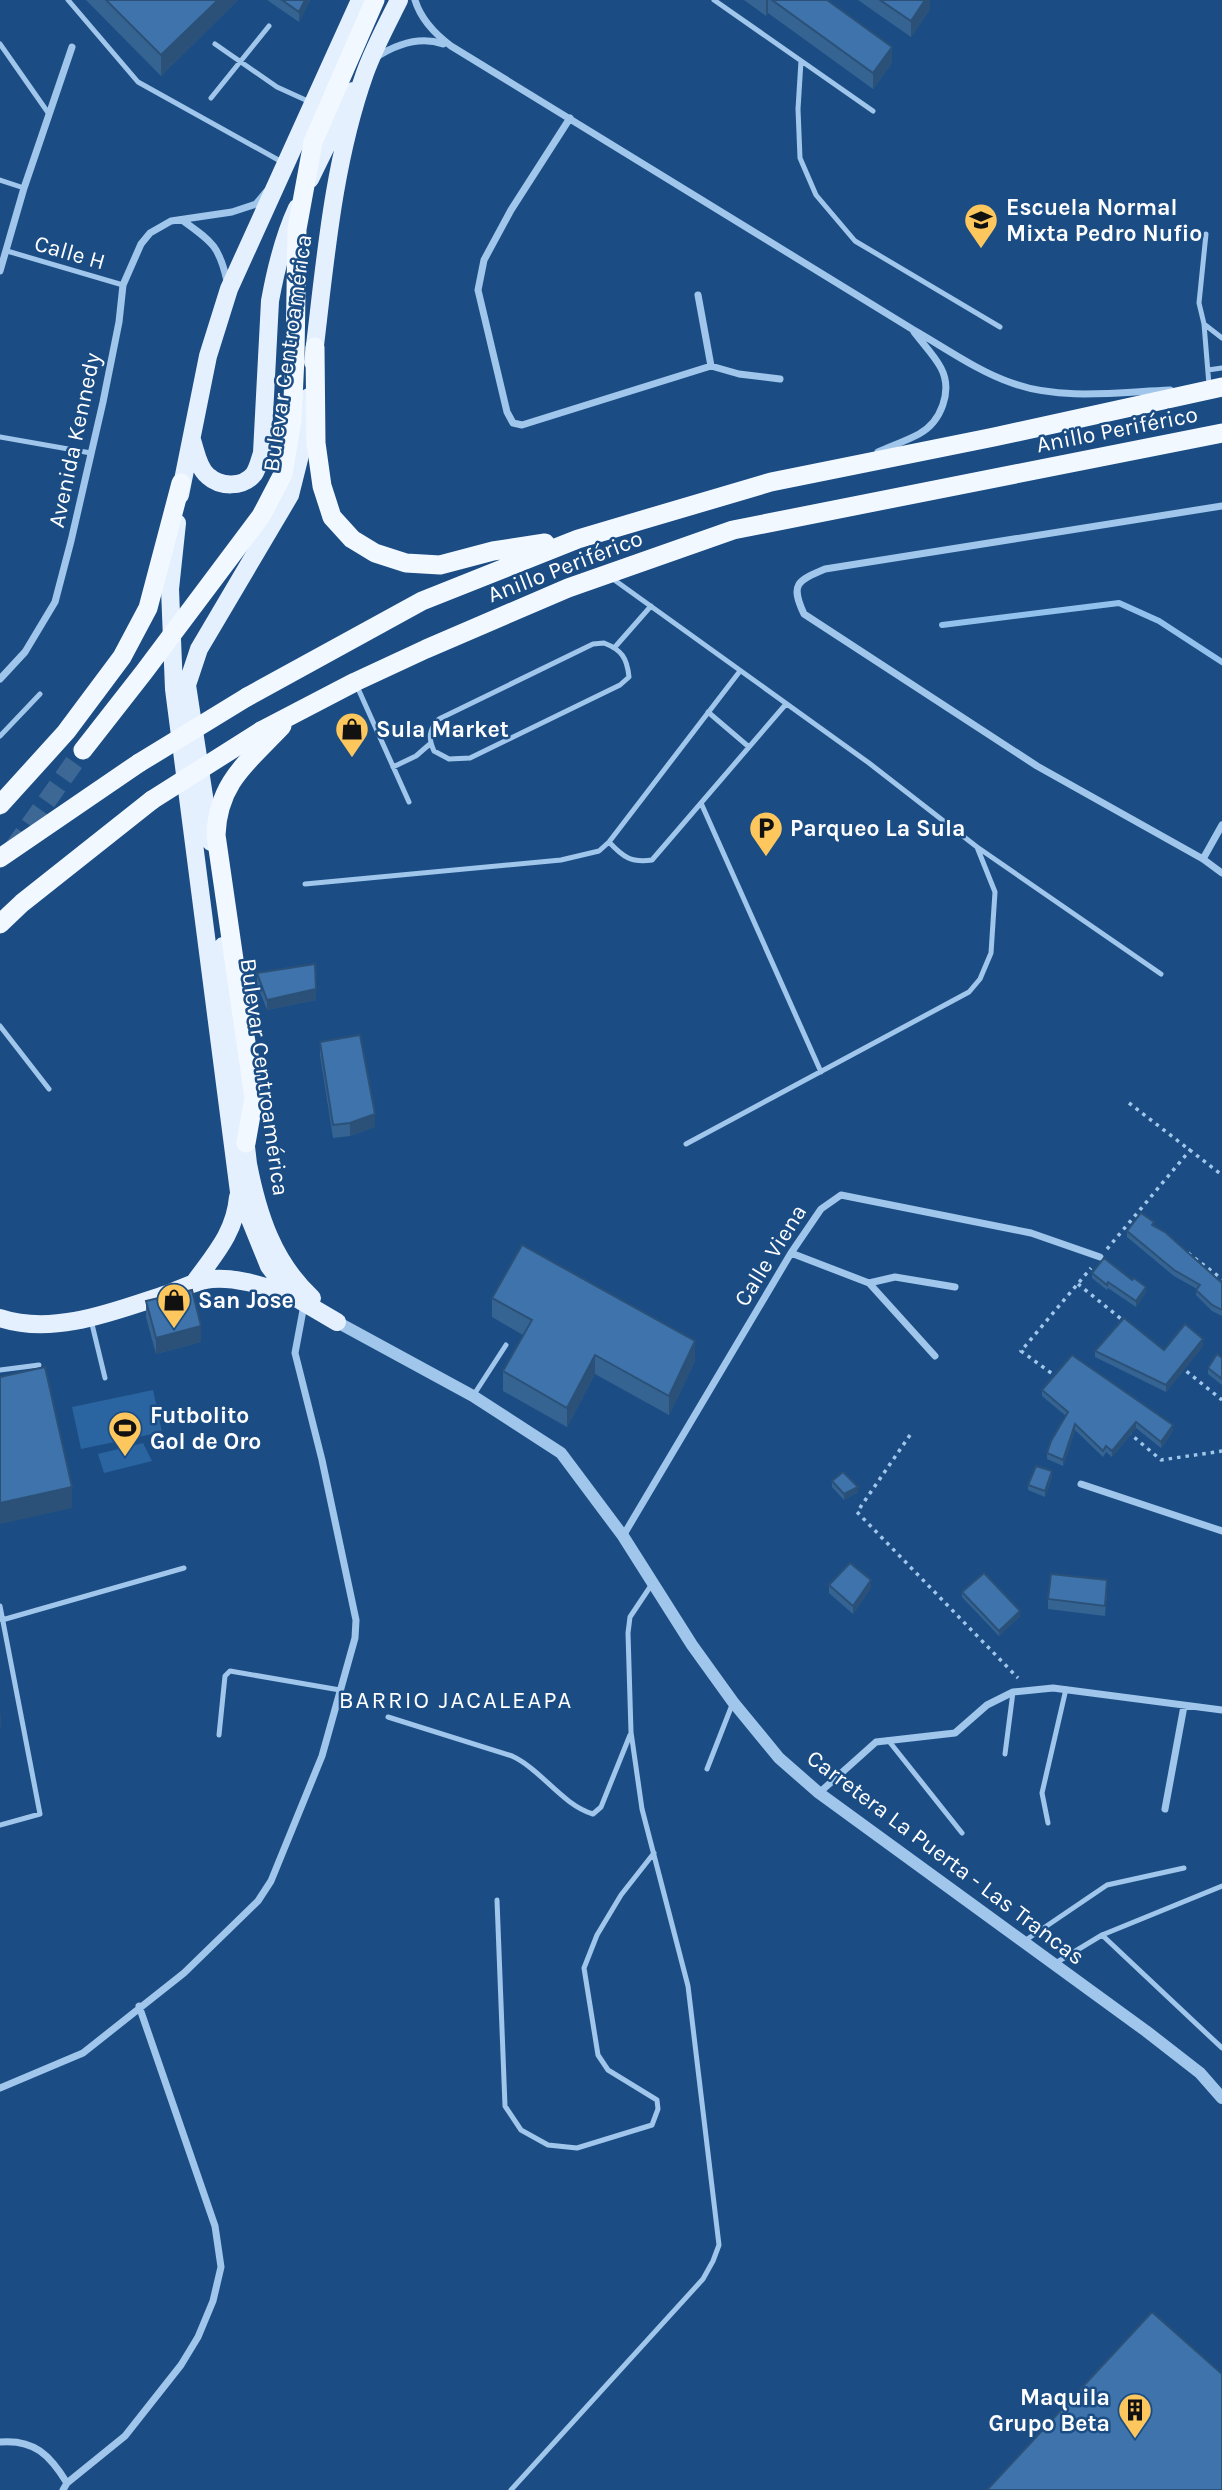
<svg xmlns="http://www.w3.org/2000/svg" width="1222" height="2490" font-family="Karla,sans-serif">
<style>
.green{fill:#2a65a1}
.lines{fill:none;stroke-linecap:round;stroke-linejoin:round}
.stream{stroke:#93c1ed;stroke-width:6}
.trunk-tunnel{stroke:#3d6896;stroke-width:19;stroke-dasharray:19 10;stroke-linecap:butt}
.path{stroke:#a0c6eb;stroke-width:3.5;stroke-dasharray:3.5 5;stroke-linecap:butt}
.service{stroke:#a0c6eb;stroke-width:5}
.minor{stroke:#a0c6eb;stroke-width:7}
.tertiary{stroke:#a0c6eb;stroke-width:12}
.primary{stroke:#e5f0ff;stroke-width:18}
.trunk{stroke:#f2f8ff;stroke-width:19}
.trunk-bridge{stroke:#f2f8ff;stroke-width:19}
.wall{fill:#356493}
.shaded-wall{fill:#2b5178}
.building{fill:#3e74ab;stroke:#2b5178;stroke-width:2}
.labels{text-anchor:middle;stroke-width:5;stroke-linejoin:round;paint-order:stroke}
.poi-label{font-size:23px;font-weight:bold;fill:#fff;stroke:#1b4d84;text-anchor:start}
.street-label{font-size:23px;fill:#fff;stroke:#1b4d84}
.neighbourhood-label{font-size:24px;letter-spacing:2px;fill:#fff;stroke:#1b4d84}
</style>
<rect width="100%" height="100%" fill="#1b4d84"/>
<path class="green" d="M153,1390L162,1432L81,1449L72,1407Z
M143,1443L152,1461L104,1473L98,1454Z"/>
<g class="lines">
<path class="stream" d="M942,625L1119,603L1159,621L1222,662"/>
<path class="trunk-tunnel" d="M13,849L83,750"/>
<path class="path" d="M1129,1103L1222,1175
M1107,1249L1191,1149
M1188,1253L1222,1279
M1078,1284L1125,1322
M1180,1366L1222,1400
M1058,1378L1021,1351L1091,1268
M1128,1432L1161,1460L1222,1451
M910,1435L857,1512L1018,1678"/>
<path class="service" d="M68,0L138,82L282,162
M714,0L873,111
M0,44L49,114
M215,44L277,87L310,102
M801,61L798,109L800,158L816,195L855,241L1000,327
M211,98L269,26
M0,180L24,188
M7,251L123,285
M1204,324L1199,303L1206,234
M1208,370L1222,368
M1209,385L1204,324L1222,338
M0,437L91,453
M613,579L869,763L977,847L995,892L991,953L980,979L969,992L686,1144
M604,643C622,650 627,658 629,677L620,685L470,758L449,759L434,751C428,738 429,729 439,719L593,644Z
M615,647L651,606
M356,684L409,802
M708,712L749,747
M0,736L40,694
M393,767L416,756L431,743
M701,803L821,1072
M609,842C623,857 631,863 652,860L786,704
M977,847L1161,974
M305,884L561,860L599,851L609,842L740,671
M0,1026L49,1089
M91,1320L105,1378
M0,1370L39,1365
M473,1396L506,1345
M0,1606L40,1814L0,1825
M2,1620L184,1568
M388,1717L512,1756C542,1770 561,1804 593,1814L601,1807L630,1735
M219,1735L225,1676L230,1671L340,1690
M888,1740L962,1833
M1005,1754L1013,1692
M707,1769L732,1705
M1048,1823L1042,1793L1066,1689
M497,1900L505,2106L521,2130L548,2145L577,2148L652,2125L658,2109L657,2100L608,2070L598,2055L584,1968L597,1935L621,1895L654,1853
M1102,1935L1222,2048
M1023,1942L1107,1885L1184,1868
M1054,1964L1102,1935L1222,1886
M511,2490L703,2279L713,2261L719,2245L688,1986L642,1809L631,1732L628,1633L630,1617L652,1584"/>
<path class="minor" d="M415,0C421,20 435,34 451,46L912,329C944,347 977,371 1012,383C1061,401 1120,392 1170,390
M375,58C395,45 420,36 443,44
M570,118L511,210L484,260L478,290L507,412L513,423L522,425L711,366L739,374L780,379
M182,220C211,241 219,245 227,281
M0,271L24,188L72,47
M698,295L711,366
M878,452C891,446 906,441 919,434C941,422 953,391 941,368C934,355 923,344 914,332
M1222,506L825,569C797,581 790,584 804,614L1037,766L1203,859L1222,873
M0,679L25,652L55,602L71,541L103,402L119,322L123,285L141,244L150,233L171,221L232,212L256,204L266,192
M1203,859L1222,825
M791,1253L869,1283L935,1356
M869,1283L895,1277L955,1287
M1081,1484L1222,1531
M623,1536L791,1253L821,1209L841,1195L1031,1233L1100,1257
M819,1793L876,1742L955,1733L987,1705L1013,1692L1053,1688L1222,1710
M1165,1809L1184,1706
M0,2088L83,2053L184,1973L258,1901L271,1881L322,1756L355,1638L356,1620L322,1460L295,1353L304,1305
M0,2442C34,2439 50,2455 67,2483
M63,2490L67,2483L125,2436L181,2365L198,2337L213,2301L221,2267L215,2226L139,2006"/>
<path class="tertiary" d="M337,1322L473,1396L561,1453L623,1536L692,1645L733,1702L779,1758L819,1793L1146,2031L1200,2073L1222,2098"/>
<path class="primary" d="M310,179L353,91
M313,362C325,265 332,166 365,73C374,48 387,24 399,0
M192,440C196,452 198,468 208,476C220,487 243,488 254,474C258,468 260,459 262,453L270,301C276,268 283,238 297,208
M180,495L208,356L229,289L360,0
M177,523L170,589L174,689L239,1192L269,1266L291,1295L337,1322
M211,842L187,685L199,649L290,495L303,443L309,397
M223,946L248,1164C258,1215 273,1262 312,1298
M194,1283C214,1255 235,1233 238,1197
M0,1318C54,1336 115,1311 167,1294C182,1289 196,1280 212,1279C239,1277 266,1287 291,1295"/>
<path class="trunk" d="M315,347L316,443L322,486L332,517L352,539L375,553L406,563L440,565L493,551L545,543
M247,697L422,601L578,539L771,482L994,437L1222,387
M261,731L355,682L426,649L568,588L733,530L1222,433
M0,805L66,732L122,657L148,608L181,483
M0,858L139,763
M0,924L22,903L152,800
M246,1143L254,1098L216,835C218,782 248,762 282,726"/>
<path class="trunk-bridge" d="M83,750L144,672L261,516L283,474L292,420L295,357L297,229L313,142L375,0
M139,763L247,697
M152,800L261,731"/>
</g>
<path class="wall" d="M86,0H238L161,76Z
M267,0H310L299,22Z
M744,0H827L892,63L873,89L768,13L766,16Z
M858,0H930V9L911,37Z
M257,973L316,1000L267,1010L257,984Z
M320,1042L375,1127L350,1136L333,1138L320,1055Z
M1154,1226L1222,1283V1316L1212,1311L1196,1295L1197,1289L1174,1276L1127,1237V1231Z
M1092,1273L1146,1292L1136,1307L1108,1288L1107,1290L1092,1278Z
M492,1298L695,1361L669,1415L595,1374L567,1427L503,1391V1371L523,1335L492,1317Z
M146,1301L201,1342L156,1354L146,1317Z
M1203,1346L1166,1392L1095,1357V1351L1164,1350Z
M1222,1358V1385L1208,1374V1368Z
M1042,1390L1173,1431L1161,1448L1136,1428L1112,1457L1106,1452L1103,1457L1075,1430L1063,1466L1047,1459V1453L1066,1416L1042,1396Z
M1052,1477L1045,1497L1028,1490V1485Z
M832,1481L858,1492L844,1500L832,1487Z
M829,1585L871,1588L853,1614L829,1593Z
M1107,1591L1105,1616L1048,1609V1599Z
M962,1592L1020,1616L999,1636L962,1597Z"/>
<path class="shaded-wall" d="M218,0H238L161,76V55Z
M305,0H310L299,22V12Z
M766,0H768V13L766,16Z
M925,0H930V9L911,37V21Z
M892,47V63L873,89V73Z
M316,989V1000L267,1010V1000Z
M375,1114V1127L350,1136V1123Z
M1146,1287V1292L1136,1307V1301Z
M201,1326V1342L156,1354V1338Z
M1203,1339V1346L1166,1392V1385Z
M695,1341V1361L669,1415V1396Z
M595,1355V1374L567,1427V1408Z
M1136,1422V1428L1112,1457V1451Z
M1075,1424V1430L1063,1466V1460Z
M1173,1425V1431L1161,1448V1442Z
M1052,1471V1477L1045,1497V1491Z
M72,1487V1508L0,1524V1503Z
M858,1487V1492L844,1500V1494Z
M871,1580V1588L853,1614V1606Z
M1020,1611V1616L999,1636V1631Z
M1,1713V1729H0V1714Z"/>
<path class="building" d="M106,0H218L161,55Z
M282,0H305L299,12Z
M772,0H827L892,47L873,73Z
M880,0H925L911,21Z
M315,964L316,989L267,1000L257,973Z
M360,1035L375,1114L350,1123L333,1125L320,1042Z
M1141,1213L1154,1222L1152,1225L1165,1232L1222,1283V1310L1212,1305L1196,1290L1200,1285L1174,1270L1127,1231Z
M522,1245L695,1341L669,1396L595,1355L567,1408L503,1371L532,1320L492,1298Z
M1104,1258L1132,1280L1134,1278L1146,1287L1136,1301L1108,1282L1107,1285L1092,1273Z
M192,1290L201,1326L156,1338L146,1301Z
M1124,1318L1164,1350L1185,1324L1203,1339L1166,1385L1095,1351Z
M1217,1354L1222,1358V1379L1208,1368Z
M1072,1355L1173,1425L1161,1442L1136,1422L1112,1451L1106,1446L1103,1451L1075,1424L1063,1460L1047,1453L1051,1441L1068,1412L1042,1390Z
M45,1367L72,1487L0,1503V1377Z
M1036,1466L1052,1471L1045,1491L1028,1485Z
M843,1472L858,1487L844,1494L832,1481Z
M850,1563L871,1580L853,1606L829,1585Z
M984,1573L1020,1611L999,1631L962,1592Z
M1051,1574L1107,1580L1105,1606L1048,1599Z
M1152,2312L1222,2374V2490H987Z"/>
<defs>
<g id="school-pin" transform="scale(1.75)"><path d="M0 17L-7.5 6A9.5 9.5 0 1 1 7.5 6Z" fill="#fdc75d" stroke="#1b4d84"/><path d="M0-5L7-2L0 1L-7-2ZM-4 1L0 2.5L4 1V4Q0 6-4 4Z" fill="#111"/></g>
<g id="shop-pin" transform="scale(1.75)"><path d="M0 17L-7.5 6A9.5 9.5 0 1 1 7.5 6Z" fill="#fdc75d" stroke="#1b4d84"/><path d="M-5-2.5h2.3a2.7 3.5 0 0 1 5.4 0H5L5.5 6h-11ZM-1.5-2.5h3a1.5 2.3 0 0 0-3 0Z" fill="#111"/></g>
<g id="parking-pin" transform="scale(1.75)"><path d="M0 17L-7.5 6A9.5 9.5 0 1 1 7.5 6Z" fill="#fdc75d" stroke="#1b4d84"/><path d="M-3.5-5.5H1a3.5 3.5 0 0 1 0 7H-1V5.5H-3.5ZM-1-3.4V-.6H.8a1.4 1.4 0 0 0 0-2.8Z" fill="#111"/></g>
<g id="stadium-pin" transform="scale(1.75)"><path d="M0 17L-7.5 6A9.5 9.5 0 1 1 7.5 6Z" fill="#fdc75d" stroke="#1b4d84"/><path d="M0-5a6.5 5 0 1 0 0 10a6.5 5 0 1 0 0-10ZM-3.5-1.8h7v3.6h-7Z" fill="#111"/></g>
<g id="building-pin" transform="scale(1.75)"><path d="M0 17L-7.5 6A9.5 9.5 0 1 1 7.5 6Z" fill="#fdc75d" stroke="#1b4d84"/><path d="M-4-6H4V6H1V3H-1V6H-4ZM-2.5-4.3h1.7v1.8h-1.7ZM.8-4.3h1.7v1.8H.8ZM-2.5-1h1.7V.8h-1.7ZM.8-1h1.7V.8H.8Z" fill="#111"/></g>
</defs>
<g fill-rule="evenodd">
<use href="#school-pin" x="981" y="220"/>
<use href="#shop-pin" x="352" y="729"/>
<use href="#parking-pin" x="766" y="828"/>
<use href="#shop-pin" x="174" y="1300"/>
<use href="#stadium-pin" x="125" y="1428"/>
<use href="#building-pin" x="1135" y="2410"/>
</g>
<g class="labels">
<g class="poi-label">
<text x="1006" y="215">Escuela Normal<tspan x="1006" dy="26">Mixta Pedro Nufio</tspan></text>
<text x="376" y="737">Sula Market</text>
<text x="790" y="836">Parqueo La Sula</text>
<text x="198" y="1308">San Jose</text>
<text x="150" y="1423">Futbolito<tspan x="150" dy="26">Gol de Oro</tspan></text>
<text x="1110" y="2405" text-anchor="end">Maquila<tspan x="1110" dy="26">Grupo Beta</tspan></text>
</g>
<g class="street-label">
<text transform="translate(70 252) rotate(16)" y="8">Calle H</text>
<text transform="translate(287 353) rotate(-82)" y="8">Bulevar Centroamérica</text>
<text transform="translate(1117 429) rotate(-11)" y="8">Anillo Periférico</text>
<text transform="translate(74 440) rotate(-78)" y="8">Avenida Kennedy</text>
<text transform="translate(565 566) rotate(-21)" y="8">Anillo Periférico</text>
<text transform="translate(265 1077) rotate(82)" y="8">Bulevar Centroamérica</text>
<text transform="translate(770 1255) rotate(-58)" y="8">Calle Viena</text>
<text transform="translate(946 1857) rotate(37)" y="8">Carretera La Puerta - Las Trancas</text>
</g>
<g class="neighbourhood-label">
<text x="456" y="1708">BARRIO JACALEAPA</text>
</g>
</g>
</svg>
